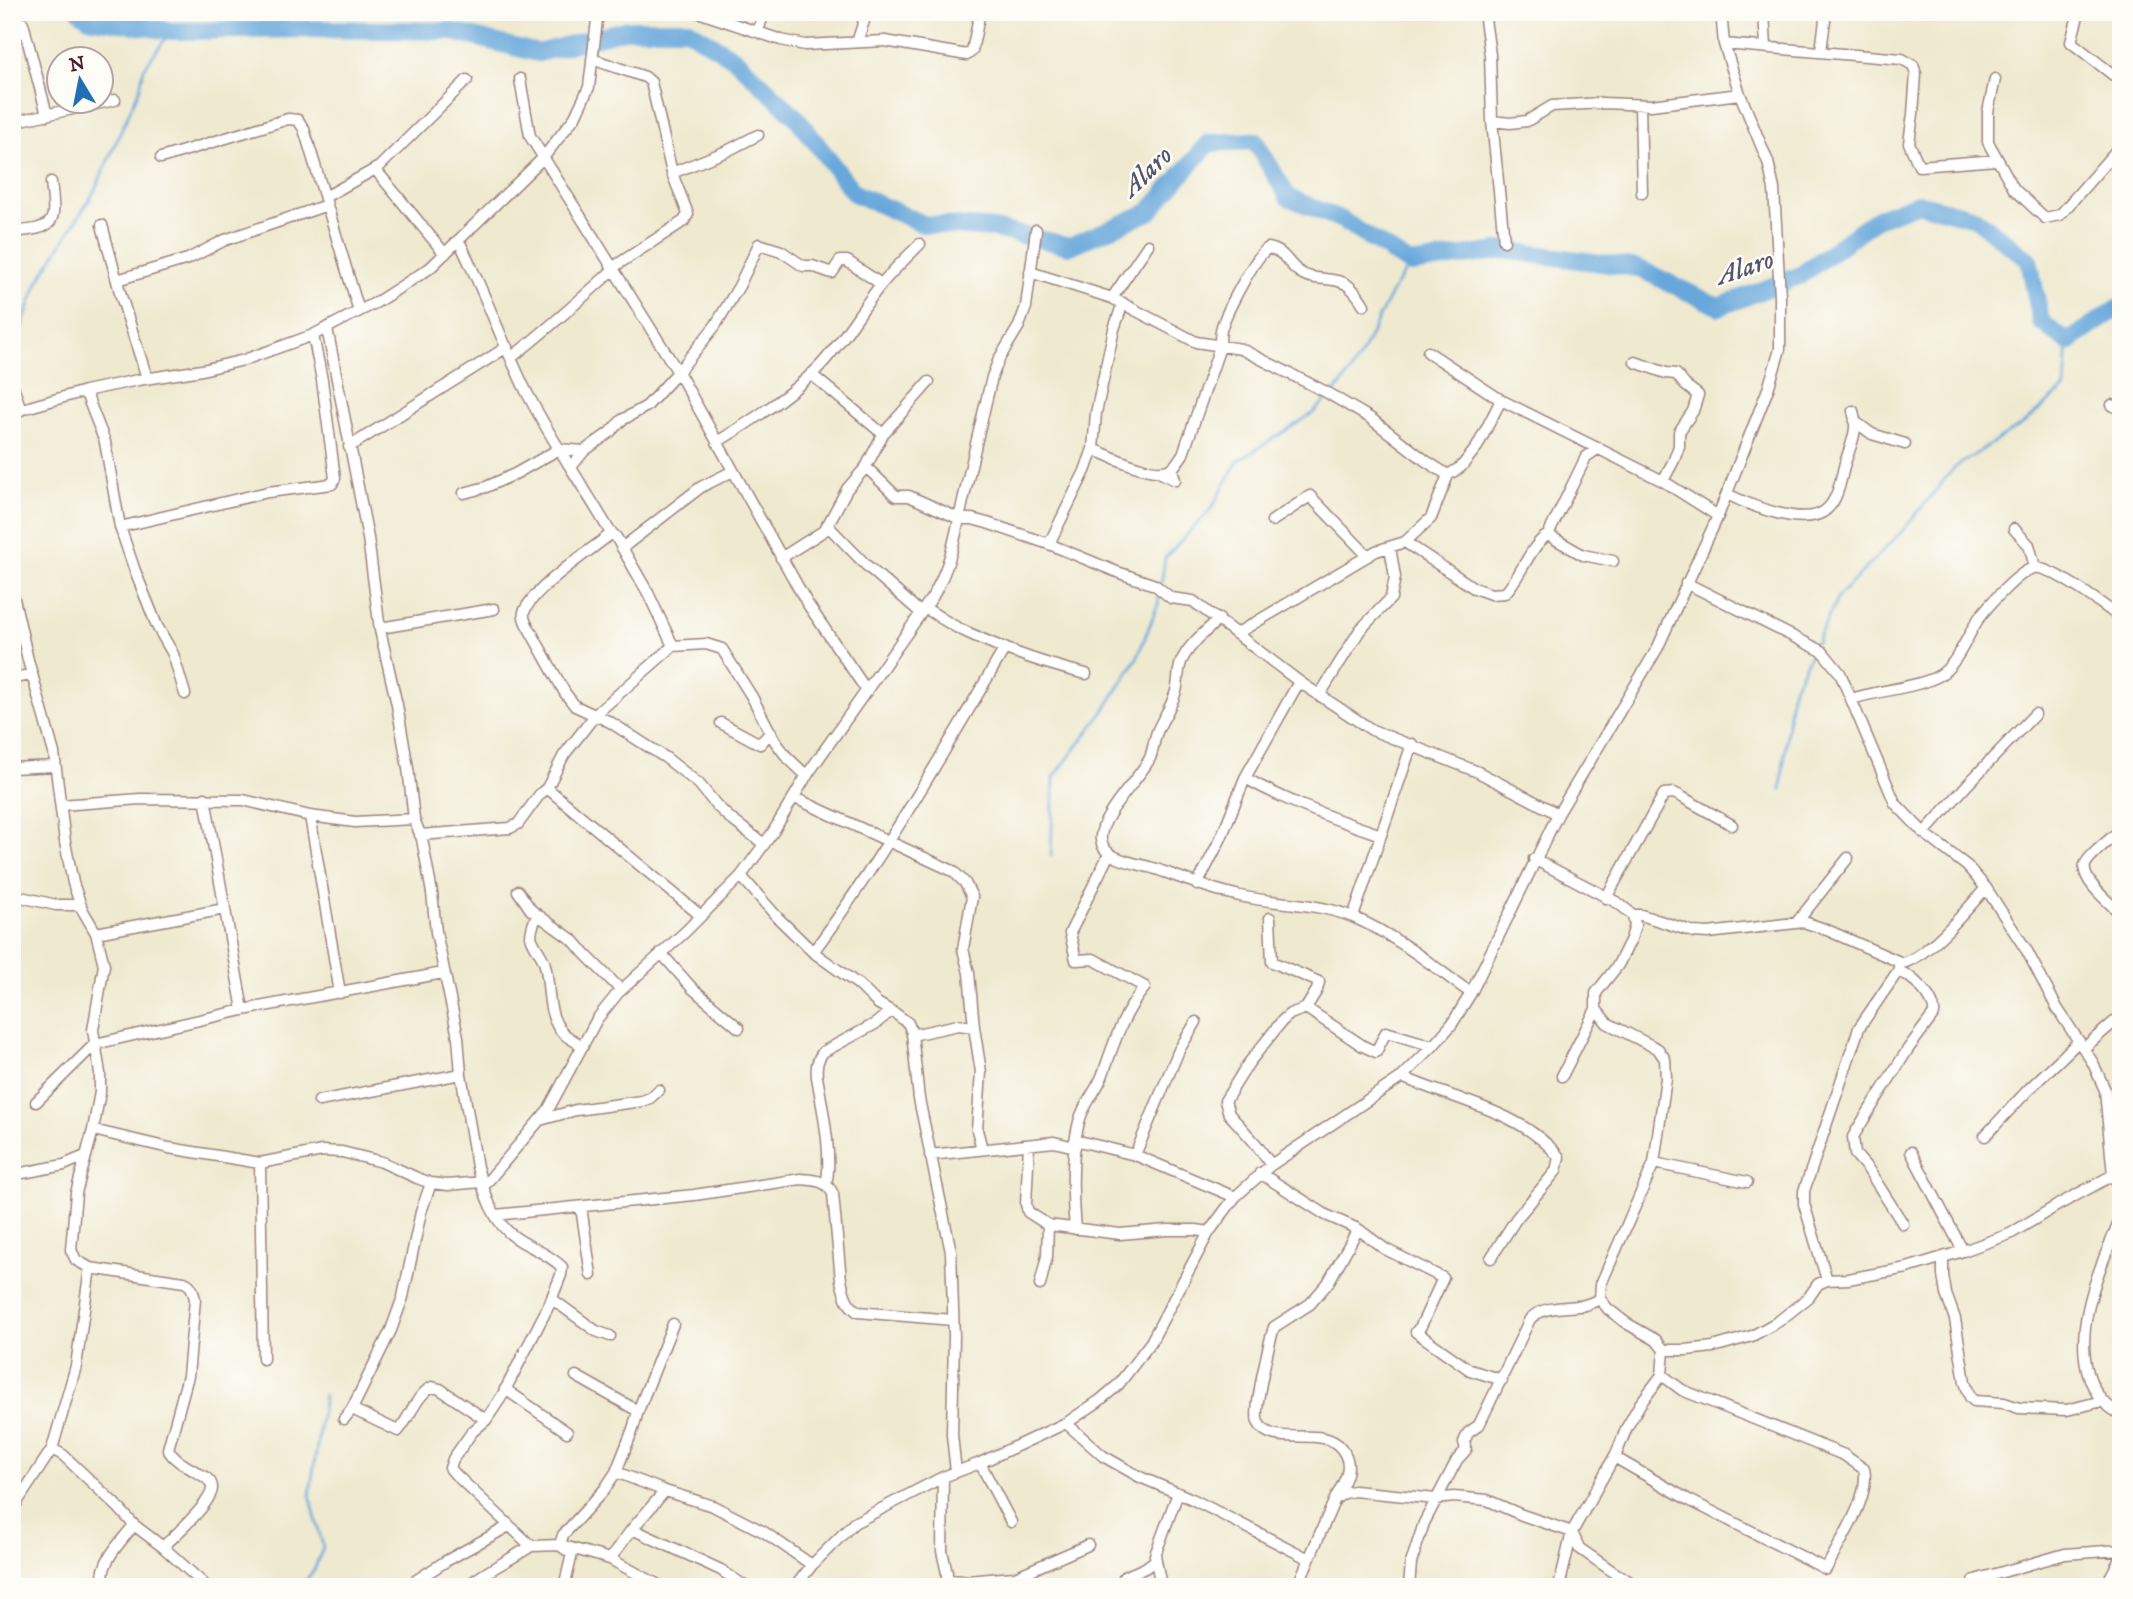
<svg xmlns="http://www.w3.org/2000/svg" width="2133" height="1599" font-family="'IM FELL DW Pica',serif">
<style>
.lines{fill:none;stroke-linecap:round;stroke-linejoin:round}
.stream{stroke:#68a7db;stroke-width:2.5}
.river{stroke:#68a7db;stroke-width:18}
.minor-casing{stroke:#9c847d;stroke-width:13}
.minor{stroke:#fff;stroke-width:10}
.labels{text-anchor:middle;stroke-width:5;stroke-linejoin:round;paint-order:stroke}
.water-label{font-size:28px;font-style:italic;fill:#565571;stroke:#fdfcf7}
</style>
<rect width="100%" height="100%" fill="#fdfcf7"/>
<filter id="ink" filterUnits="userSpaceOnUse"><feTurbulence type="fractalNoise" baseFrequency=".0143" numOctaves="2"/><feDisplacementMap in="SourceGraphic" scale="14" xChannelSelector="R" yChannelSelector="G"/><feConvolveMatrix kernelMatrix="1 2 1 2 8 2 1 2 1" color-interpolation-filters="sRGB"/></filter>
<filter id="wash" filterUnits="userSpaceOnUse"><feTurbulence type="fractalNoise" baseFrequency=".00686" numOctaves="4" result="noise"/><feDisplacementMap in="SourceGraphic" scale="28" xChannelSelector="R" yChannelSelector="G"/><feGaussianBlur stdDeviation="1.57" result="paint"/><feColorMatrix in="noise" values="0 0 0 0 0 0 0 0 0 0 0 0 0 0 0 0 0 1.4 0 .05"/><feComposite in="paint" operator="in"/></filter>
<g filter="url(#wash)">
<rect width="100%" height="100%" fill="#efe9cf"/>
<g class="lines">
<path class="stream" d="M14,347L38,282L94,192L140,88L144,68L171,31
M1333,394C1357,370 1369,337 1384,307C1391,292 1401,278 1410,264
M1161,585L1165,558L1211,509L1238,461L1312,414L1328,398
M1816,643L1838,597L1904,529L1954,468L2024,423L2065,388L2068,342
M1781,790L1791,693L1813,649
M1051,856L1054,777L1104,711L1137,658L1158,604L1159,595
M301,1587L315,1568L323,1547L310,1495L324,1395"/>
<path class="river" d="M81,12L89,18L171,31L312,29L450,31L538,53L628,29H687L735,59L797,118L854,193L923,224L995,229L1070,246L1149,212L1209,143L1255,141L1288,197L1342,220L1410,264L1504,250L1638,268L1719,307L1801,275L1876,219L1918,203L1975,218L2029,260L2041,322L2068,342L2116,309H2121"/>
</g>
</g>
<g filter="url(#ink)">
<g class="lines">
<g class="minor-casing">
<path id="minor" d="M698,12L781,40L805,45L885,41L967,55L972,51L980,12
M1484,12L1490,55L1492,121L1504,241
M1764,12L1766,47
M2079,12L2071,42L2121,81
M23,23L47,115
M758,31L764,12
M857,42L867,12
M1724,44L1902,59L1913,65L1916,74L1913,114L1909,143L1919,166L1997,160
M1821,51L1826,12
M592,59L645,77L651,82L672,173L688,214L684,221L612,268
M520,79L530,136L681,377L807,603L867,691
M1995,79L1988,112V142L2014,189L2045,218L2060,215L2121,145
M1640,105L1642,193
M1492,121L1510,123L1527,121L1552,106L1602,103L1651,105L1740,94
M12,122L115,100
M161,158L288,119L298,120L304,129L359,311
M375,169L445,254
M672,173L727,151L758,135
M325,197L379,167L467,80
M102,225L121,296L147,378
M12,232C57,228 56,224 51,182
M459,241C483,289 501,339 524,387C549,437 581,482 609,530L616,537L648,593L673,646
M1030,272L1112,298L1196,342L1241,349L1324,391L1370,418L1426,461L1448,475
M117,280L188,259L225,240L327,205
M1112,298L1148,245
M327,328L368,538L380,630L397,705L408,768L414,819L422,839L432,893L436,932L458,1037L461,1074L477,1167C484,1192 493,1223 516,1238C531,1248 549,1254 562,1267L561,1275L549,1305L502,1396L486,1420L472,1432L453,1459L450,1468L455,1474L531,1546L560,1545L610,1559L632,1529L665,1491
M1428,352L1501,400
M512,357C547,330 580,300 613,270
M1635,362L1666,373L1676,374L1685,385L1698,395L1693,411L1679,432V446L1674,460L1663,481
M12,383L21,410
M85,391L105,442L120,527L135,571L157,626L173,654L185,694
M2112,405L2121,410
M12,412L85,391L138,380L202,370L244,360L313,335L377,302L430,268L543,158L575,117L589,87L598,12
M1857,423L1872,434L1905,444
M883,434L929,382
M717,442C752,421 787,398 817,369C841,345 858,314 879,287C891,272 906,258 920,244
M349,447L507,347
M1093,449C1111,456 1158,481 1173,467C1177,464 1180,458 1183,454L1220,347C1220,342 1220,335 1221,330C1225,314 1255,256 1268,248C1285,251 1286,262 1298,271C1311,282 1332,276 1346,284C1354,289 1359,297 1364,305
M571,467L584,451L609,433L622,420L647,406L678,372L715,326L739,286L759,244L781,251L803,266H812L832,273L840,261H847L881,284
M866,467L896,496H909L960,519H972L987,523L1049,544L1117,572L1155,585L1171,598L1193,601L1301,683L1372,730L1478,772L1558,814
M1161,473L1175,480L1172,469
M464,493L486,487L515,474L559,449L584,451
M1727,494C1749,505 1808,530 1828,508C1839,497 1841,477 1845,463C1851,444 1859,430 1853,411
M1272,521L1310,496L1368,556
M827,525L866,565L921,613
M120,527L268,492L332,484L335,478L322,380L313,335
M2014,529L2029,545L2035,567
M612,533C590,551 534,587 524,612C523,617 524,618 526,623L565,693L575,706L610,722L666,758L699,784L717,806L732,820L764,844
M1548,535L1583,555L1613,561
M1405,542L1474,588L1491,594L1505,593C1521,577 1530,545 1548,535L1586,457L1599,448
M1049,544L1085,471L1093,449L1096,413L1114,329L1123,303
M622,548L701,487L733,471
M781,558L825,530L847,489L866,467L883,434L811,374
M1686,583L1822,651L1840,673L1895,803L1924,833L1967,866L1986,888L2027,951L2057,1008L2093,1063L2105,1090L2113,1175L2121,1190
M12,590L28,660L54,753L65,842L73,883L82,909L96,933L104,965L93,1030L100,1073V1092L93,1130L76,1193L71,1250L76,1260L90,1268L184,1282C192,1285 193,1291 195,1299L188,1376L168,1449C174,1461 187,1466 198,1473C204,1476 212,1480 212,1488C212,1503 174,1536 163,1547
M925,608C937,615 949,624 962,630C1002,649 1044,664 1086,674
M1219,619C1206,631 1191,643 1183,658C1176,669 1180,683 1175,694C1171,708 1162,719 1157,732C1154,740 1153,750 1150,758C1140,778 1098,818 1101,840C1104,862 1142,863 1159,870C1186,880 1212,890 1240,896C1279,905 1318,902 1355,918C1397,936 1434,967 1471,993
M380,628L494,609
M1236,634L1376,551L1405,542L1431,518L1448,475L1461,467L1477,447L1501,400L1663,481L1718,516
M12,678L32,675
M1319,696L1360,630L1391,598L1395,577L1390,547
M1852,699C1875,691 1921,687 1940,675C1958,663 1967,636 1979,618C1987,607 2020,570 2034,568C2050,565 2106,607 2121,618
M721,723L760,744L771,732
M12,768L55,766
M1245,778C1288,802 1334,819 1381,835
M547,788L701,916
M205,798L243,1010
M795,798L953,871L965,883L972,897L963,949L969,973L974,1027
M61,805L140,799L243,800L310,816L355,822L414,819
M310,816L340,993
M2121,829C2112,838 2089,855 2085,865C2081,881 2111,904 2121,914
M1924,833L1968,784L2035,714
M420,835L510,828L518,824L540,794L547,788L564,755L596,714L673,646L706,644L722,649L752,697L775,741L787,757L807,776
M1534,859L1618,903L1633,915L1635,925L1631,939L1618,965L1596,993V1009L1607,1023L1658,1049L1665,1059L1666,1078L1654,1163L1601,1284L1600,1299L1608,1309L1626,1323L1656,1340L1664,1350L1662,1375L1682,1390L1844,1455L1864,1469C1871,1497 1839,1543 1826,1569L1687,1499L1614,1457
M741,876L778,918L813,952L859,985L877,1003L896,1014L908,1023L912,1033L919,1099L951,1252L954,1336L952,1435L956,1472
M1197,885L1221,838L1245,778L1296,687L1301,683
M518,891L531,910L574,941L585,954L621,990
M12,895L56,905H80
M1606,898L1664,794L1674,793L1680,796L1732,825
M537,914C535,921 531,928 531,936C533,946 543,955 545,965C550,984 547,1008 557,1025C562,1035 573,1040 583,1046
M1633,915H1641L1694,932L1708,933L1804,922L1827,930L1902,963C1927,958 1968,908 1986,888
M1353,917L1412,744
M1270,918L1272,962L1319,982L1317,990L1306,1008
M1797,922L1848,858
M96,933L225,909
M813,952C885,855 944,751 1005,648
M661,953L692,988L739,1028
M1898,971C1912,975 1936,999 1934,1014L1908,1049L1857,1130L1853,1137L1855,1154L1868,1169L1903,1224
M912,1035L958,1025L974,1027L981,1072L977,1130L982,1149
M2084,1048L2121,1016
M1562,1076L1596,1009
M1402,1077C1454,1100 1522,1111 1559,1157L1556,1171L1516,1219L1491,1258
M319,1101L461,1074
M36,1102L95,1044L243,1010L443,973
M540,1120L576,1110L642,1101L650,1098L659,1090
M93,1130L169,1148L260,1163L322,1151L342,1152L382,1162L417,1178L431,1183L448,1185L481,1182
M1985,1136L2029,1089L2079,1041
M1075,1140L1135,1155L1235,1197
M1029,1145L1026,1204L1028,1212L1048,1225L1120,1234L1167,1230H1196L1209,1232
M1911,1152L1963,1251
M930,1155L1054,1142L1075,1147
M1135,1155L1179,1050L1196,1022
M260,1163L263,1359
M1654,1163L1747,1182
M1271,1165L1256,1144L1229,1114L1225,1101L1248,1064L1282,1021L1290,1014L1306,1008L1363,1046L1376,1052L1386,1032L1433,1046
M1260,1173L1326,1215L1358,1229L1385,1249L1443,1278L1421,1326L1416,1332L1470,1370L1502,1380
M12,1175L64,1165L85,1156
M826,1184C833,1157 822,1106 817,1077C816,1067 817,1060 823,1052L875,1024L891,1011
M483,1187L548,1110L597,1019L618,993L685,932L741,876L773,832L807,775L933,596C954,559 956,528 966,488C974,451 983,414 992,377L999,359L1019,326L1026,307L1036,230
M581,1207L591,1275
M495,1215L694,1195L801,1179C814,1180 827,1180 833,1194L841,1280C844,1293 846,1304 858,1312L953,1320
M2121,1218C2099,1269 2063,1346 2100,1398C2105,1405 2114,1410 2121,1415
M1075,1229C1072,1199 1071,1151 1079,1122C1083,1104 1097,1091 1103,1074C1114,1043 1123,1013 1145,987L1093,959L1076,960L1070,933L1109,854
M1943,1257V1275L1946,1294L1955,1319L1965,1382L1970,1397L1974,1401L2004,1403L2019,1408L2067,1410L2102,1401
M90,1268L76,1366L52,1449L63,1455L118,1507L134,1525L163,1547L207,1587
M1827,1280L1804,1204V1191L1859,1028L1898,971L1900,962
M1040,1285L1047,1256L1048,1225
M552,1299L596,1331L610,1336
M1664,1350H1686L1713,1347L1752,1336L1779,1321L1809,1297L1818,1284L1827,1280L1848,1279L1907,1268L1963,1251L2010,1234L2058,1205L2113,1175L2117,1176
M576,1376L638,1411L633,1429L616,1472
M505,1389L567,1432
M352,1409L398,1431C410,1418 416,1395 432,1387L440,1389L486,1420
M638,1411L673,1324
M344,1419L352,1409L391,1330L403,1297L421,1212L431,1183
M1066,1423L1103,1456L1140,1477L1192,1499L1309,1559
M980,1463L1011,1522
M943,1477L942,1551L947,1573V1585
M1336,1497C1345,1481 1355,1465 1341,1448C1322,1424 1271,1450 1258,1422C1253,1411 1269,1343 1274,1327L1310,1304L1328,1283L1358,1229
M12,1510L52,1449
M632,1529L721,1570L746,1587
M560,1545L563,1535L604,1490L616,1472L665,1491L713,1506L764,1532L812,1565
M562,1547L572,1554L564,1587
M610,1559L662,1587
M1124,1577L1145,1568L1156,1560
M947,1580L966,1581L1015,1577L1088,1545
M108,1587L103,1582C101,1560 121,1542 134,1525
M406,1587L446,1561L509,1526
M469,1587L471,1583C491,1568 510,1560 531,1546
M795,1587L812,1565L854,1523L943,1477L980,1463L1068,1422L1099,1401L1118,1385L1151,1342L1209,1232L1235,1197L1271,1165L1402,1077L1433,1046L1452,1024L1471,993L1558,814L1657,649L1718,516L1768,389L1776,363L1780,349V296L1774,189L1768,162L1740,94L1724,44L1721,12
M1161,1587L1155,1555L1178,1493
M1297,1587L1335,1499L1344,1493L1354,1491L1436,1499L1454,1497L1487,1500L1522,1515L1572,1532L1579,1548L1612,1571L1639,1587
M1409,1587L1411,1563L1424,1523L1457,1460L1466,1450L1464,1442L1468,1433L1479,1425L1530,1319C1543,1306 1561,1308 1578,1306C1586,1306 1593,1302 1600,1299
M1559,1587L1572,1532L1617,1452L1627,1427L1640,1404L1662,1375
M1972,1587L1975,1580L2065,1554L2121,1550
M2105,1587L2121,1557"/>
</g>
<use href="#minor" class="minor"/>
</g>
</g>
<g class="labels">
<g class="water-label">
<text transform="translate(1146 170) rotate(-44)" y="10">Alaro</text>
<text transform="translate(1745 266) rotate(-18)" y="10">Alaro</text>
</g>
</g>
<rect width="2133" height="1599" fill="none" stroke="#fdfcf7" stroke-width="42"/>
<g transform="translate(80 80) rotate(350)"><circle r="33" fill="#fdfcf7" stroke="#b5a4a5" stroke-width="2"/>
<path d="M0-5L12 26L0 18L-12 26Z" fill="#1f6fb2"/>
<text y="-10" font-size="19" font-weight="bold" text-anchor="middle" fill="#4a1f2b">N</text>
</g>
</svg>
